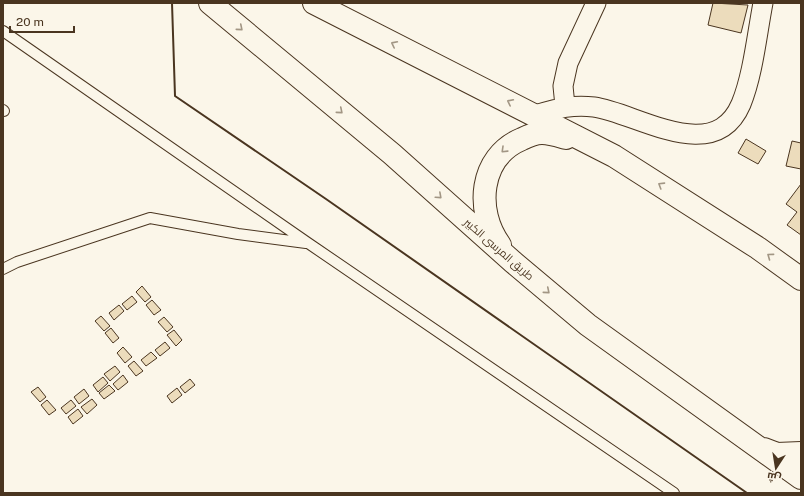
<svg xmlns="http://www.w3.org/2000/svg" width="804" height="496" font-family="'Public Sans',Cairo,sans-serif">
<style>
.building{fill:#ecdcbc;stroke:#4a3520}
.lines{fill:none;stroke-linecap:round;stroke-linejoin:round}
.lane-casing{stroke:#4a3520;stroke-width:12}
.street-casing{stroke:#4a3520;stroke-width:21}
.primary-casing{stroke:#4a3520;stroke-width:24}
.highway-casing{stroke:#4a3520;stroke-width:24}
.lane{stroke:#fbf6e9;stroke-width:10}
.street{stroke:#fbf6e9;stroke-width:19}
.primary{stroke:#fbf6e9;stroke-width:22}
.highway{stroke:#fbf6e9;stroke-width:22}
.wall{stroke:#4a3520;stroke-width:2}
.oneway{stroke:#a29684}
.labels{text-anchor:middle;stroke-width:3;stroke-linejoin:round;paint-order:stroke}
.street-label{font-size:11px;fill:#4a3520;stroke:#fbf6e9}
</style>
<rect width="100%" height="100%" fill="#fbf6e9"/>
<path class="building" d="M713,3L748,5L741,33L708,25Z
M746,139L766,151L758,164L738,153Z
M792,141L801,143V169L786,166Z
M801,184V235L787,225L797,212L786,204Z
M142,286L151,297L145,302L136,292Z
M132,296L137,302L127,310L122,304Z
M152,300L161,310L154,315L146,305Z
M119,305L124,311L114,320L109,313Z
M101,316L110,326L104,331L95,321Z
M164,317L173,327L167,332L158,322Z
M111,328L119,338L113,343L105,333Z
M174,330L182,340L176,346L167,335Z
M165,342L170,348L160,356L155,350Z
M123,347L132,357L125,363L117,353Z
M151,352L157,358L146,366L141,360Z
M134,361L143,371L136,376L128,366Z
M115,366L120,372L110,381L104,374Z
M123,375L128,382L118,390L113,384Z
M103,377L108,383L98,392L93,385Z
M190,379L195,385L185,393L180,387Z
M109,385L115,391L104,399L99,393Z
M38,387L46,397L40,402L31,392Z
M177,388L182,395L172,403L167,396Z
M84,389L89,396L79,404L74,397Z
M92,399L97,405L87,414L81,407Z
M47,400L56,410L49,415L41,405Z
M71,400L76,406L66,414L61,408Z
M78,409L83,416L73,424L68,417Z"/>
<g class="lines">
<g class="lane-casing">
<path id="lane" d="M3,31L308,243L674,493
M3,110L4,111
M3,269L17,262L150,218L238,234L306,243"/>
</g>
<g class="street-casing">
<path id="street" d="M565,106L563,86L568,63L596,3
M535,115C556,109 572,104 594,107C637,113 714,167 741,104C753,75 757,34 763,3"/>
</g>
<g class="primary-casing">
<path id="primary" d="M210,3L392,154L513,262L588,325L801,478
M314,3L614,156L758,248L801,279
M500,245C475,211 479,157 522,139C528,136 536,133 542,133C550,133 559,136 566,138
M764,449L777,454L801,453"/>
</g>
<g class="highway-casing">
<path id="highway" d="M787,468L801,475"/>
</g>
<use href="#lane" class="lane"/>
<use href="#street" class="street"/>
<use href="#primary" class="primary"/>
<use href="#highway" class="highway"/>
<path class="wall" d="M172,3L175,96L326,199L747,493"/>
</g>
<defs><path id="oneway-chevron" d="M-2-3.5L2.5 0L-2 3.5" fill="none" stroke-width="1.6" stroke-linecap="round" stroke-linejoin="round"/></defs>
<g class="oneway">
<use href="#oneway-chevron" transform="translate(240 28) rotate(40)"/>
<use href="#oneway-chevron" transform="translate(394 44) rotate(-153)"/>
<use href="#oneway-chevron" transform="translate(510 102) rotate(-153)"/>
<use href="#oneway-chevron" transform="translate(340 111) rotate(40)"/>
<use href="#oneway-chevron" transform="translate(504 150) rotate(136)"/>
<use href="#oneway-chevron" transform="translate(661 185) rotate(-148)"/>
<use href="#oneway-chevron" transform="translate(439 196) rotate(42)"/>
<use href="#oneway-chevron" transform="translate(770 256) rotate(-144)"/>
<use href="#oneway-chevron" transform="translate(547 291) rotate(40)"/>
</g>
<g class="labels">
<g class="street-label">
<text transform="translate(499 249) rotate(41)" y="4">طريق المرسى الكبير</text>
</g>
</g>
<rect width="804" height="496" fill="none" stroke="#4a3520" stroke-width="8"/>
<g transform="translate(776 468) rotate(192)" stroke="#fbf6e9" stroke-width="3" paint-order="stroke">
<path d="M0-3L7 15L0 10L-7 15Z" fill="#4a3520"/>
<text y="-6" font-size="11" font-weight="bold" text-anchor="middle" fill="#4a3520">ش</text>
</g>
<path d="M10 26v6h64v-6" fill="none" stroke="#4a3520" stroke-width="2"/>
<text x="16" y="26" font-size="12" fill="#4a3520" stroke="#fbf6e9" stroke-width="3" paint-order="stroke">20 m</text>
</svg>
